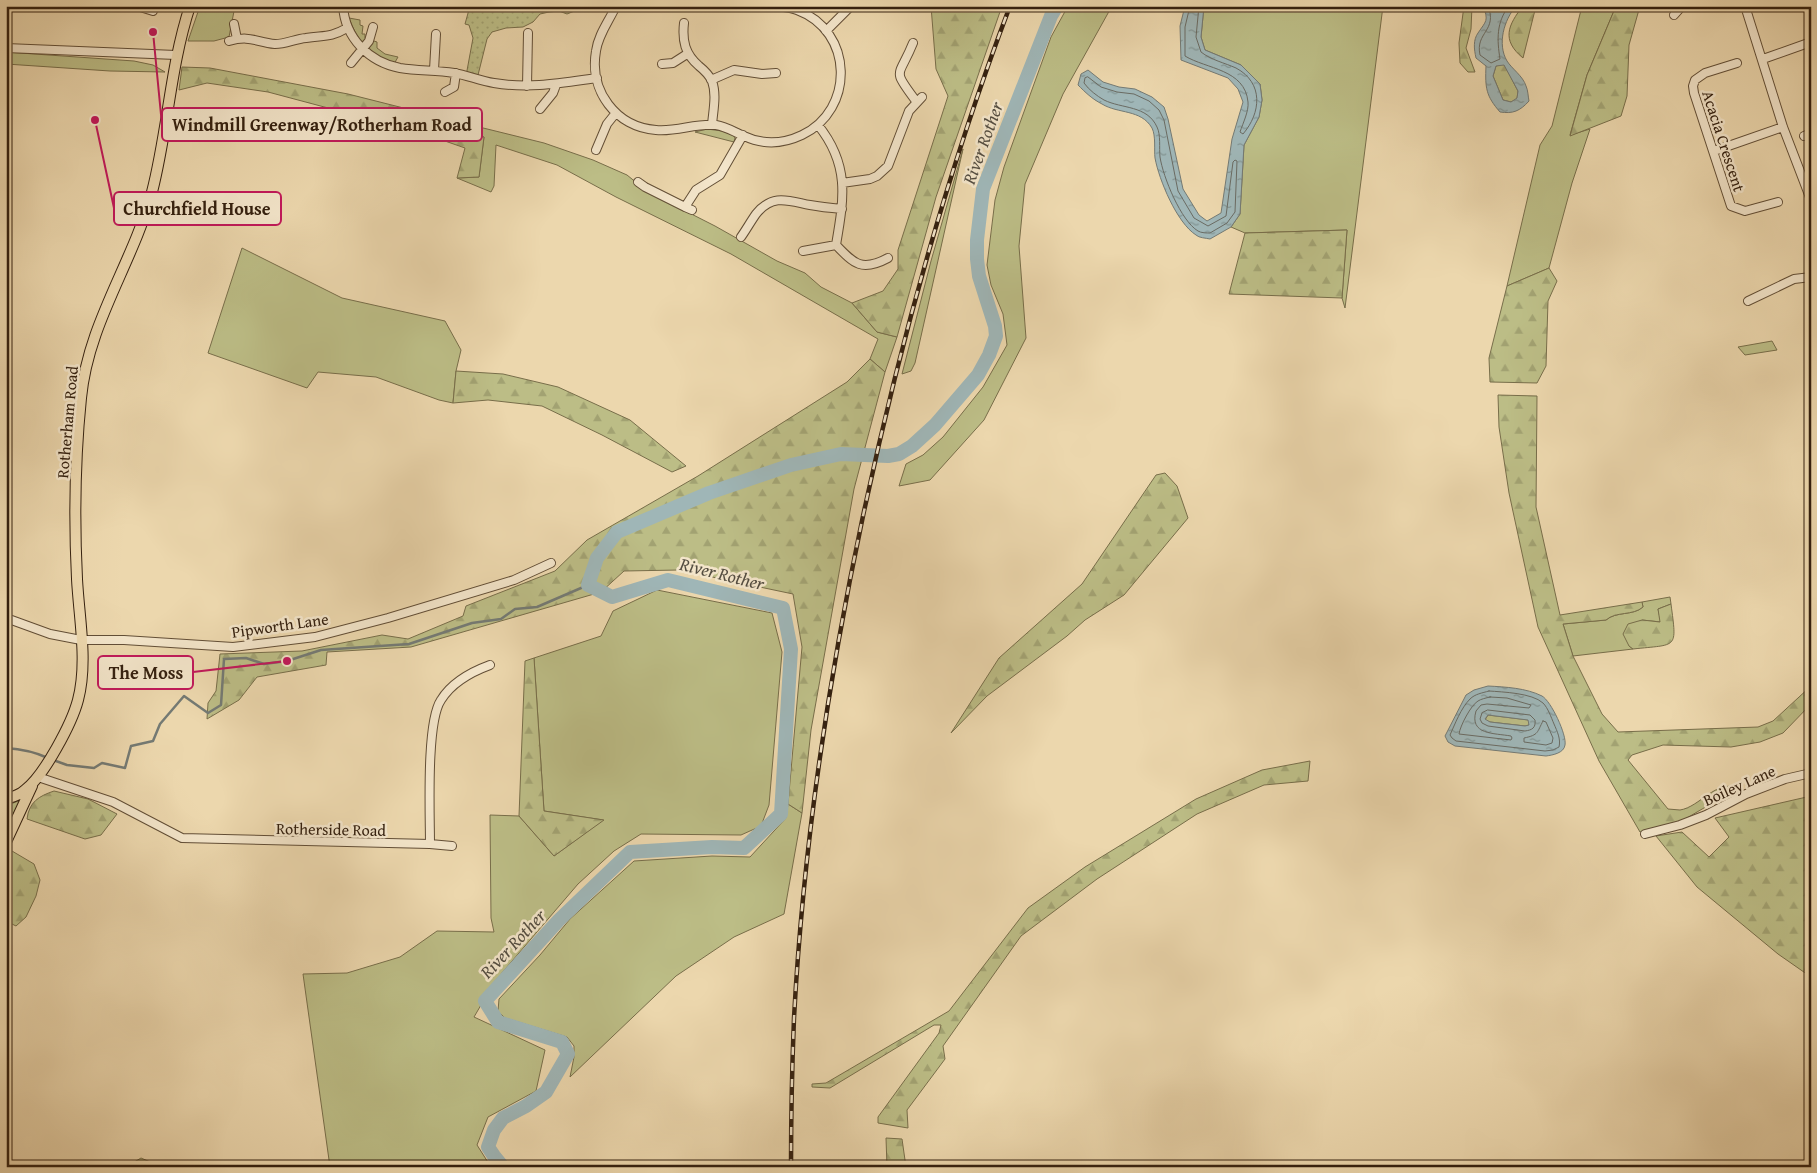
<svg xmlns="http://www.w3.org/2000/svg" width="1817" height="1173" font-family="'Gentium Book Plus',serif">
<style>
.green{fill:#bcbd86;stroke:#786e4a}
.forest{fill:url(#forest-firs);stroke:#786e4a}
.park{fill:url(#park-dots);stroke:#786e4a}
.water{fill:url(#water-ripples);stroke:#747a74;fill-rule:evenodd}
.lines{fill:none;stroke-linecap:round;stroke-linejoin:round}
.shore{stroke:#6a6b63;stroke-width:1}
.stream{stroke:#747a74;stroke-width:2.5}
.river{stroke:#9fb6b7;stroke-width:14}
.minor-casing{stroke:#624e36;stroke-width:10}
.major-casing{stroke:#34200f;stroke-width:12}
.minor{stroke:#f3e5ca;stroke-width:8}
.major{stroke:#ecd7ad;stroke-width:10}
.rail-casing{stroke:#34200f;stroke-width:4.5}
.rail{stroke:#f3e5ca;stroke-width:2.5;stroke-dasharray:8;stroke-linecap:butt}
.labels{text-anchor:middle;stroke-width:5;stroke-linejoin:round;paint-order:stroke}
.street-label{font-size:16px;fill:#34200f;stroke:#f3e5ca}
.water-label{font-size:18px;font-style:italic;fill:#544d41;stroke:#f3e5ca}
.leader{fill:none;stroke:#c2185b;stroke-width:2}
.callout-dot{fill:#c2185b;stroke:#f3e5ca;stroke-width:2}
.callout{fill:#f3e5ca;stroke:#c2185b;stroke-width:2}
.callout-label{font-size:18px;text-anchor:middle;font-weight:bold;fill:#34200f}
</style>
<defs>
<pattern id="forest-firs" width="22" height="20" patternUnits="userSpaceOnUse" patternTransform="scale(1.25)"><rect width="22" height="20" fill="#bcbd86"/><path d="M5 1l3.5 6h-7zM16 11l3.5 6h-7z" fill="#a2a272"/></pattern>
<pattern id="park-dots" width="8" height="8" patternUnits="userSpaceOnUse" patternTransform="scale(1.25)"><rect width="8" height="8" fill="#bcbd86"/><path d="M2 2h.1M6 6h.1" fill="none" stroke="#a2a272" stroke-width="1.8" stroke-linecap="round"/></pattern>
<pattern id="water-ripples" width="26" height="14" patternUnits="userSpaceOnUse" patternTransform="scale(1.25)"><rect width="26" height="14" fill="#9fb6b7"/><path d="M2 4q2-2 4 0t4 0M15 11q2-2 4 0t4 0" fill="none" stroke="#829493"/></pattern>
</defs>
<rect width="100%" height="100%" fill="#ecd7ad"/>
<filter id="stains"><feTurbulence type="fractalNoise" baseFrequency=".004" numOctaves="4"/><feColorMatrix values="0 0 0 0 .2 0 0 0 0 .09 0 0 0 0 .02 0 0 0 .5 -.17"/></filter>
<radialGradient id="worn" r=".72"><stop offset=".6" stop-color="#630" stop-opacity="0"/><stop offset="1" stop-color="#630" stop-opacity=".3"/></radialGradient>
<path class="green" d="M200,6H235L229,37L214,41H188Z
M1068,6H1112L1063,94L1025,184L1019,246L1026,338L984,420L930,480L899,486L906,464L923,455L943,437L983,387L1007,345L1003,314L991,285L987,265L995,200L1004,167L1051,37Z
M1204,6H1383L1345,308L1342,298L1347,230L1245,233L1231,227L1240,214L1244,145L1259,117L1262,100L1260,84L1241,65L1205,50L1201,37Z
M1582,6H1616L1587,75L1570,135L1590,129L1572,183L1549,268L1507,286L1540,145L1552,126Z
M349,18L360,20V25L363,26L362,34H365V38L377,42V48L385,54L398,57L394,64C370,55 358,42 349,18Z
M6,52L134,61L153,65L165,72L110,71L6,64Z
M471,125L544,143L593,160L627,175L648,192L715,226L777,261L805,273L821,287L852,303L877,332L897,337L885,372L870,359L878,339L731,254L616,197L557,165L496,145L494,186L491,192L457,178L479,177L484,137L474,136Z
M707,129L722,131L733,135L735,138L734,142L695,132Z
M963,149L915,363L911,371L902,374L931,261Z
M242,248L342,298L445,321L461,350L456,371L453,403L439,400L376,377L318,372L307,388L208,353Z
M1772,341L1777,350L1745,355L1738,347Z
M657,590L772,613L782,652L769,805L761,826L741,835L641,834L614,851L578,884L495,981L474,1017L545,1050L536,1091L488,1117L477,1145L491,1167H330L303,974L347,973L400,957L437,931L494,932L491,918L490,815L519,816L554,856L603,820L544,811L534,658L601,636L613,611Z
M1670,597L1671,604L1658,609L1661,622L1642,620L1629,646L1633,649L1573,656L1563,624L1606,620C1616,611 1633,616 1643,607L1642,602Z
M1488,715L1529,720V725L1525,726L1490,722L1485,720Z
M23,799L6,834V806Z
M788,804L802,813L784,914L734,937L676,976L570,1077L574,1057V1046L567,1037L505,1018L498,1011L499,999L540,955L570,919L634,861L712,856L750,857L786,818Z
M141,1158L162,1167H126Z"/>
<path class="forest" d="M931,6H1002L936,197L897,337L877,332L852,303L883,291L898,269V250L948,96L936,69Z
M1464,6H1472L1471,29L1466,48L1475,72H1468L1460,63L1459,43Z
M1523,6H1536L1523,58C1501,40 1508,25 1523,6Z
M1616,6H1640L1629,45L1627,96L1621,116L1570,136L1587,75Z
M1504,64L1518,91L1517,99L1511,102L1503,100L1493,76L1496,66Z
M182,67L210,68L348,94L471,125L474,136L484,137L479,177L457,178L465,148L422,133L268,92L207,83L179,90Z
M1347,230L1342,298L1229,294L1245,233Z
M1549,268L1557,281L1548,301L1546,366L1537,383L1490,382L1489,358L1507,286Z
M870,359L885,372L854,489L811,730L802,813L788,804L802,647L793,594L679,570L624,571L601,592L411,647L327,652L326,665L257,677L239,700L207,719L208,703L216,691L220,654L302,651L382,635L408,639L463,616L466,606L555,571L587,540L698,476L847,382Z
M456,371L503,374L558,387L630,420L686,466L672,472L602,435L542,406L488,400L453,403Z
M1498,395L1537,396L1536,507L1560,615L1642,602L1643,607C1633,616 1616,611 1606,620L1563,624L1573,656L1602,714L1618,732L1758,727L1773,721L1811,686V704L1783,733L1760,742L1731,747L1663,745L1632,755L1628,760L1668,809C1672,809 1676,810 1680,810C1700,807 1716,779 1738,788L1680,822L1640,832L1599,761L1538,627L1509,493L1499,427Z
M1165,473L1177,486L1188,518L1124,595L1085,620L1067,636L987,696L951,733L999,658L1082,584L1156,475Z
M1671,604C1677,650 1678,644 1633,649L1629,646L1623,634L1628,624L1642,620L1660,622L1658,609Z
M534,658L544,811L604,820L554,856L519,816L525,661Z
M1310,761L1308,781L1264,785L1197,814L1097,879L1021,936L943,1046L945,1059L907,1110L908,1128L878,1123V1117L939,1033L941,1025H934L830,1088L812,1087V1084L826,1083L949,1011L1028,908L1085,867L1196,799L1262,770Z
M54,791L88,799L117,814L101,835L85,839L27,819C29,802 39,796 54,791Z
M1811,796V977L1778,954L1697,887L1656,836L1682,832L1709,857L1729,837L1715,818Z
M12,851L34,864L40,880L36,896L26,917L16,926L6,921V865Z
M886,1138L902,1139L906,1167H887Z"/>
<path class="park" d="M470,6H616L613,12L582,8L567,14L559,11L549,12L540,14L533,22L523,27L506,28L492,32L487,39L477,79L466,76L473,38L469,25L465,24Z"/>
<path class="water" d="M1185,6H1204L1201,37L1205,50L1241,65L1260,84L1262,100L1259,117L1244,145L1240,214L1231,227L1210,239C1206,238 1199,238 1196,235C1177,223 1159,180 1155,158C1154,150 1156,136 1152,128C1141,109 1118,114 1102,104C1092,99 1085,92 1078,85L1081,74L1088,70L1103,82L1119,87L1135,89L1152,97L1164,107L1168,119L1183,189L1199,215L1207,221L1221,213L1232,139L1243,102L1238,89L1228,78L1181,60L1180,26Z
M1483,6H1516C1504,20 1497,44 1507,61C1512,69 1523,76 1526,86C1528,90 1528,96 1529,101C1520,111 1513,114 1500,112C1486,96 1485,88 1486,66L1476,58C1474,49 1473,40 1478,33C1486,21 1489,21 1483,6ZM1504,65L1518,91L1517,98L1511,102L1503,100L1493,76L1496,66Z
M1488,686C1506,687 1526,688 1542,696C1551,701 1567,735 1565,745C1564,753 1553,755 1546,756L1455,746L1448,742L1445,736L1466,695L1474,690ZM1488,715L1528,720L1529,725L1525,726L1490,722L1485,719Z"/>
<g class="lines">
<path class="shore" d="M1190,6L1185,27V56C1206,69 1245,69 1248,102C1249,111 1243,123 1240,132L1243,134C1261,113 1264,83 1236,68C1225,63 1211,60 1201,52L1196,37L1199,6
M1488,6C1498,31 1475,32 1480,55L1491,63L1500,59C1497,40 1496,22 1509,6
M1088,77L1101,87L1117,92L1134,94L1149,101L1159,110L1164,120L1178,191L1194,218L1208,226L1226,216L1233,162L1235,160L1237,161L1235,212L1227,223L1210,233C1207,233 1201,233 1198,231C1181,221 1163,177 1160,157C1159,148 1161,135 1157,127C1147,105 1122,109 1104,100C1097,96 1089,90 1084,83L1085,78Z
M1489,691C1503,692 1532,693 1543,703C1548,708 1551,717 1554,724C1557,731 1561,739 1559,747L1553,750L1545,751L1456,741L1452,738L1450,735C1455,724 1461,708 1470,699C1475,694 1482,693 1489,691Z
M1490,697L1507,698L1531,705L1529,708L1487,704L1481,705L1476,711C1469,735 1494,733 1511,736L1512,738L1511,740L1459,734C1460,726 1471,705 1478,701C1481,699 1486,698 1490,697Z
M1488,710L1530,715L1535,720C1536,728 1532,730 1525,731L1488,726L1482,723L1480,719L1482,713Z
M1543,721L1546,722L1553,738L1552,743L1546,745L1524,742V738C1539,735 1537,732 1543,721Z"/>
<path class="stream" d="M6,748C21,749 35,752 48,758
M53,760L67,765L94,768L102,763L125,768L131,746L153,741L160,724L184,696L208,713L221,705L224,659L246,658L264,664L287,661L321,650L409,644L472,623L501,619L515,609L537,607L588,585"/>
<path class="river" d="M503,1167L494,1156L488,1147L494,1130L503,1118L526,1106L546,1092L568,1054L562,1042L498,1022L485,1001L559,920L630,852L712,847L744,848L781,814L791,649L783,608L668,580L612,597L588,585L597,558L617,532L709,493L791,465L841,454L888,456L899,454L912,446L935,425L978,375L989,355L996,336L995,326L979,276L977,259V240L983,189L1051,16L1057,6"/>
<g class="minor-casing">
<path id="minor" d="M137,6L153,11
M343,6C345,38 369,62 400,68C418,71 436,70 454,73C467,75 480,81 494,83C530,89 561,83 597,78
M616,6C609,21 598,35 596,51C589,91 616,127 656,130C677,132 695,123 716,125C727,127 734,132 744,136C763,145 783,144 802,135C855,110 854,31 797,10C789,7 780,7 771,6
M1745,6L1783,127L1811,200
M1674,15L1682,6
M684,23C682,41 685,54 699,66C704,70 709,75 712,81C717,95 713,111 712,125
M234,24L237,39
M826,31L851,6
M229,41C250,35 256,42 275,44C286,44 295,39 306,38C323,35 330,38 347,28
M913,43C899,78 891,68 916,101
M6,48L176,55
M1763,59L1811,42
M351,63L369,41L373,27
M1737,63L1705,73L1695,80L1693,86L1694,93L1731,206L1745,211L1778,202
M662,64L673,63L687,54
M434,70L436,34
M711,80L734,70L762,74L776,73
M527,86L528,33
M445,92L454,87L456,73
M540,109L553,93L556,85
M818,125C850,165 844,198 836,245
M1804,136L1811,133
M596,150L607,124L615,114
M1714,151L1783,127
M638,182L645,187L685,207
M842,183L870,179L877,176L888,166L909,111L922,97
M692,210L685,207L696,190L720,175L743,135
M741,237C746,230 751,221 756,214C773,193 789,201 810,205C821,207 831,208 842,209
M836,245C854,264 862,272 888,258
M803,251L836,245
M1748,301L1794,279L1811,277
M6,618L50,634L81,640H124L233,647L315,637L388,618L514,580L551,563
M38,777L113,802L182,838L430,844C430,814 426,722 441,700C452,682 471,672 490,665
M1645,834L1680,825L1706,815L1746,794L1785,779L1811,773
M430,844L452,846"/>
</g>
<g class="major-casing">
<path id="major" d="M6,799C13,797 20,795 25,790C44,776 72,723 78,700C88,662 79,618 77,579C74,519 75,457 81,398C88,323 133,263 152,192C168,130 170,67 190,6
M6,842L32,786"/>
</g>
<use href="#minor" class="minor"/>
<use href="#major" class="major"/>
<g class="rail-casing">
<path id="rail" d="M791,1167C791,1117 792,1067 794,1018C803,849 828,681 863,516C900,343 947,172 1010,6"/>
</g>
<use href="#rail" class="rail"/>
</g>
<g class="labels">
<g class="street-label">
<text transform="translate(1724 141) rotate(72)" y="6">Acacia Crescent</text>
<text transform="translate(67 422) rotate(-85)" y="6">Rotherham Road</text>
<text transform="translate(280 625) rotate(-8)" y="6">Pipworth Lane</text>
<text transform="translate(1739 785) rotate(-24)" y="6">Boiley Lane</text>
<text transform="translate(331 829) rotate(1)" y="6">Rotherside Road</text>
</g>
<g class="water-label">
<text transform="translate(983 143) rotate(-70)" y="6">River Rother</text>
<text transform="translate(722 574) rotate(14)" y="6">River Rother</text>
<text transform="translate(513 944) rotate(-47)" y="6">River Rother</text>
</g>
</g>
<path class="leader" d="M153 32L162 125M95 120L114 208M287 661L193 672"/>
<g class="callout-dot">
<circle cx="153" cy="32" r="5"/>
<circle cx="95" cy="120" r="5"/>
<circle cx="287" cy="661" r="5"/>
</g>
<g class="callout">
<rect x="162" y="108" width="320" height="33" rx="5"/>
<rect x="114" y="192" width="167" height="33" rx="5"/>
<rect x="98" y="656" width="95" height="33" rx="5"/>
</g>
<g class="callout-label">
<text x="322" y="131">Windmill Greenway/Rotherham Road</text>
<text x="197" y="215">Churchfield House</text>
<text x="146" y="679">The Moss</text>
</g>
<rect width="1817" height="1173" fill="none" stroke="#ecd7ad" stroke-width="25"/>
<rect x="8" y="8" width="1802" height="1158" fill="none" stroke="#34200f" stroke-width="2.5"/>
<rect x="12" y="12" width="1792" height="1148" fill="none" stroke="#34200f"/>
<rect width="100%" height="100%" filter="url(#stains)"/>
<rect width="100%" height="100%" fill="url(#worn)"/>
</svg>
